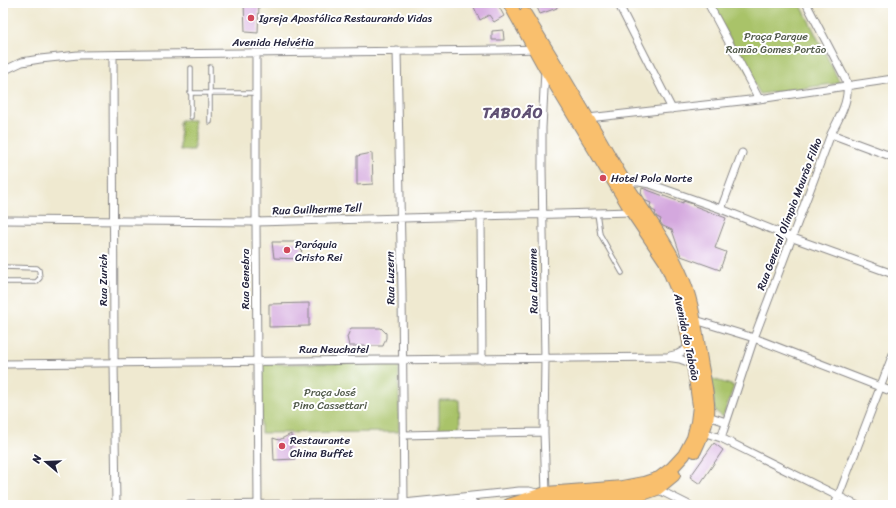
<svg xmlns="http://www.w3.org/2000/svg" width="896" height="508" font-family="Sriracha,sans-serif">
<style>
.green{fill:#a9c369;stroke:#667252}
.building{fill:#d4a8de}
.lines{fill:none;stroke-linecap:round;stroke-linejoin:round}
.lane-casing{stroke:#888686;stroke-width:5.5}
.street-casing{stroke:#888686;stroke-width:9}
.primary-casing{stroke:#888686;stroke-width:14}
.lane{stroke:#fff;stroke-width:3.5}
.street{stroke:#fff;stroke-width:7}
.primary{stroke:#f9bf6d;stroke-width:12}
.poi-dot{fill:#d1495b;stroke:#fff;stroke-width:1.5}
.labels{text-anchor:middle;stroke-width:4;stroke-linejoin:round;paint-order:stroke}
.poi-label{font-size:11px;fill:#22223b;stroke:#fff;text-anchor:start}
.park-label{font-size:11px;fill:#515a4b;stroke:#fff}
.street-label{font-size:11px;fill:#22223b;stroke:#fff}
.district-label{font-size:15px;font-weight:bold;letter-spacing:1px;fill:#605174;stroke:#fff}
</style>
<rect width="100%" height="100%" fill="#fff"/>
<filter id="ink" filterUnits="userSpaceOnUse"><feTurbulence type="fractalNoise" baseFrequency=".025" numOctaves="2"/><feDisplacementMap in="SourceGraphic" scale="8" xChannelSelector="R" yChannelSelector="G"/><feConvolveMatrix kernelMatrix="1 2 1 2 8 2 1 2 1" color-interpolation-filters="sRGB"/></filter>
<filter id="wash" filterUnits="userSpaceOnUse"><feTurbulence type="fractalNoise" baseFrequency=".012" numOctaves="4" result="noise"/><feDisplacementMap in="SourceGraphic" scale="16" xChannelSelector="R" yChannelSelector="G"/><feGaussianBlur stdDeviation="0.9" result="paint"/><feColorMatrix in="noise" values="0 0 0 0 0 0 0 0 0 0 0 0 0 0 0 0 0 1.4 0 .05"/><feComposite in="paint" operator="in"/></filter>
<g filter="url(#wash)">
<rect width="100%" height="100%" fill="#efe9d0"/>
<path class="green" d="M710,3H800L840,83L760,94Z
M180,120H194V150H180Z
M399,363V432L261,433V364Z
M710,378L734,386L723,417L715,411Z
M439,400H459L460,432H439Z"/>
<g id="blocks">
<path class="building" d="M244,3H259L258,33L245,32Z
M472,3H497L504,16L494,22L489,15L480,20Z
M535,3H556L557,8L540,14Z
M503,30L504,40H492V31Z
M372,153L373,184L357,185V156Z
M642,188L683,203V201L693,204L692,205L726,218L715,248L726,252L720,270L681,256L672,230L663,226L660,222L661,219L657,217L655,214L656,212L652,210L650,206L651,203L646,201L641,193Z
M272,242H302L301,259L274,258Z
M309,303V326L269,327V304Z
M351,328H381L386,333V338L383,346H349L347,337Z
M291,434V453H296V459L274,460L273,438L279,440Z
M714,443L723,450L700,484L690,477Z"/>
</g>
</g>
<g filter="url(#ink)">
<use href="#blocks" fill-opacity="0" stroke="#888686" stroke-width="1"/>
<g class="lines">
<g class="lane-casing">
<path id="lane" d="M190,93H256
M191,117V68
M210,122V67
M597,213L600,234L622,273
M3,267L37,268L39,270L40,278L36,282H4"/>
</g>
<g class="street-casing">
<path id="street" d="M618,3L672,109
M708,3L759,99
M397,51L402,293L404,505
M256,54V222L258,505
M113,55L114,362L116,505
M545,70L542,128V168L545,359L544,432L546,493
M3,71L22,62L40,59L78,55L500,50L537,49
M588,118L759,99L893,79
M831,134L893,157
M625,182H639L650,184L721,209L793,238L893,274
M721,209L742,153
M481,216L482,360
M3,220L256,222L632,212
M692,319L754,338L893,392
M670,356L678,354L690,347
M3,364L666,357L680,359L693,364
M708,416L726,422
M703,432L721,438L856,505
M403,435L544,432
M721,438L754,338L831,134C838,120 849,102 847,86C847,82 845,77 843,74L806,3
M657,489L689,505
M464,498L477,505
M189,505L404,503L519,491H529L540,494
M835,505L893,354"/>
</g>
<g class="primary-casing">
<path id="primary" d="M525,14C557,66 588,118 618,171C638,205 664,236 680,272C693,299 696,330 701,360C703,374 710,401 708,414C707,427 700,439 695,451
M509,505L546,493L623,487L644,483L659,478L672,468L684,455L693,438L697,422L699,406L693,364L681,300L665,261L632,212L545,68L509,3
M538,505L575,500L620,498L637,496L657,489L674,475"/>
</g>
<use href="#lane" class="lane"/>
<use href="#street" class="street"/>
<use href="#primary" class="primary"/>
</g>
</g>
<g class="poi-dot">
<circle cx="251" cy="18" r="4"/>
<circle cx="603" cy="178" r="4"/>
<circle cx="287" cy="250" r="4"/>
<circle cx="282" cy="446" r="4"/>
</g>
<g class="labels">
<g class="poi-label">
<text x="259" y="22">Igreja Apostólica Restaurando Vidas</text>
<text x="611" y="182">Hotel Polo Norte</text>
<text x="295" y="248">Paróquia<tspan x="295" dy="13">Cristo Rei</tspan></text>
<text x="290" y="444">Restaurante<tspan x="290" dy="13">China Buffet</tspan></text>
</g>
<g class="park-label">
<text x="776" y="40">Praça Parque<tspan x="776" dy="13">Ramão Gomes Portão</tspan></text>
<text x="330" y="396">Praça José<tspan x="330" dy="13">Pino Cassettari</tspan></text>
</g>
<g class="street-label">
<text x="273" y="46">Avenida Helvétia</text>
<text transform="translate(317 209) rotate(-2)" y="4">Rua Guilherme Tell</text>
<text transform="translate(789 214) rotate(-69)" y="4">Rua General Olímpio Mourão Filho</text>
<text transform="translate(390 278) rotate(-91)" y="4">Rua Luzern</text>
<text transform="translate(245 279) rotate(-90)" y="4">Rua Genebra</text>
<text transform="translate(103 280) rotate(-90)" y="4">Rua Zurich</text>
<text transform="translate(533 281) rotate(-91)" y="4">Rua Lausanne</text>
<text transform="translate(687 337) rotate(78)" y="4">Avenida do Taboão</text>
<text x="334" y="353">Rua Neuchatel</text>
</g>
<g class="district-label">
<text x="513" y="118">TABOÃO</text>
</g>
</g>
<rect width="896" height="508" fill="none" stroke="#fff" stroke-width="16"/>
<g transform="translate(46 462) rotate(289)" stroke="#ffffff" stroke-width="3" paint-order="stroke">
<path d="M0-3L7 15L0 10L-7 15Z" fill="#22223b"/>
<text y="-6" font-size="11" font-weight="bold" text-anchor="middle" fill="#22223b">N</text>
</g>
</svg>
